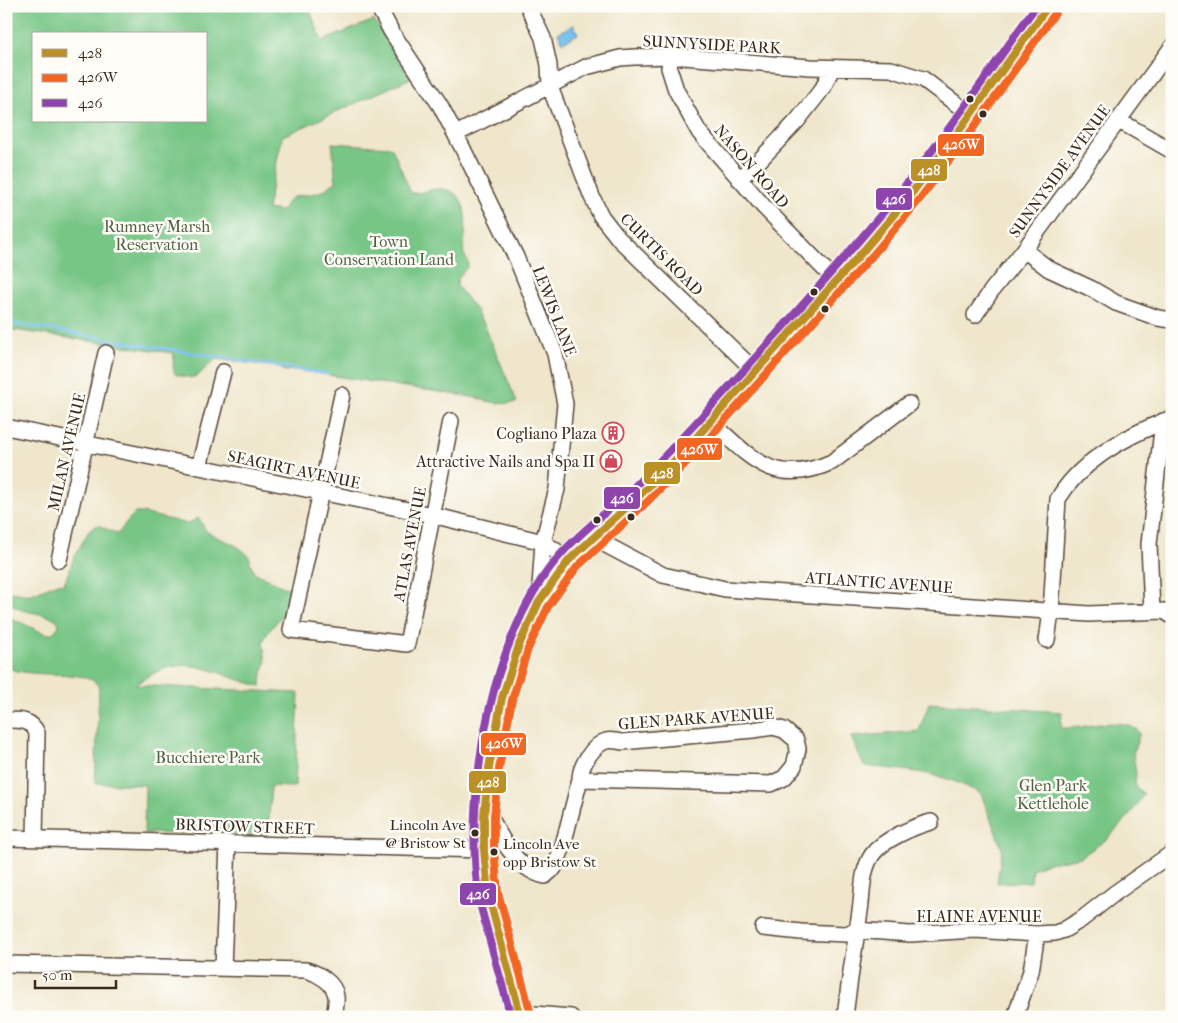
<svg xmlns="http://www.w3.org/2000/svg" width="1178" height="1023" font-family="'IM FELL French Canon',serif">
<style>
.green{fill:#78c686;stroke:#5a7852;fill-rule:evenodd}
.water{fill:#76c0ef;stroke:#587586}
.lines{fill:none;stroke-linecap:round;stroke-linejoin:round}
.stream{stroke:#76c0ef;stroke-width:3}
.minor-casing{stroke:#564638;stroke-width:18}
.major-casing{stroke:#564638;stroke-width:21}
.minor{stroke:#fff;stroke-width:15}
.major{stroke:#fff;stroke-width:19}
.bus-1-casing{stroke:#fdfcf7;stroke-width:11}
.bus-2-casing{stroke:#fdfcf7;stroke-width:11}
.bus-3-casing{stroke:#fdfcf7;stroke-width:11}
.bus-1{stroke:#ba9027;stroke-width:8}
.bus-2{stroke:#f26522;stroke-width:8}
.bus-3{stroke:#8e44ad;stroke-width:8}
.bus-dot{fill:#3b2a1e;stroke:#fdfcf7;stroke-width:2}
.labels{text-anchor:middle;stroke-width:5;stroke-linejoin:round;paint-order:stroke}
.bus-label{font-size:15px;fill:#3b2a1e;stroke:#fdfcf7;text-anchor:end}
.street-label{font-size:16px;fill:#3b2a1e;stroke:#fdfcf7}
.park-label{font-size:16px;fill:#506142;stroke:#fdfcf7}
.poi-label{font-size:16px;fill:#3b2a1e;stroke:#fdfcf7;text-anchor:end}
.line-badge{stroke:#fdfcf7;stroke-width:2}
.badge-label{font-size:14px;text-anchor:middle;font-weight:bold;fill:#fff}
</style>
<rect width="100%" height="100%" fill="#fdfcf7"/>
<filter id="ink" filterUnits="userSpaceOnUse"><feTurbulence type="fractalNoise" baseFrequency=".02" numOctaves="2"/><feDisplacementMap in="SourceGraphic" scale="10" xChannelSelector="R" yChannelSelector="G"/><feConvolveMatrix kernelMatrix="1 2 1 2 8 2 1 2 1" color-interpolation-filters="sRGB"/></filter>
<filter id="wash" filterUnits="userSpaceOnUse"><feTurbulence type="fractalNoise" baseFrequency=".0096" numOctaves="4" result="noise"/><feDisplacementMap in="SourceGraphic" scale="20" xChannelSelector="R" yChannelSelector="G"/><feGaussianBlur stdDeviation="1.12" result="paint"/><feColorMatrix in="noise" values="0 0 0 0 0 0 0 0 0 0 0 0 0 0 0 0 0 1.4 0 .05"/><feComposite in="paint" operator="in"/></filter>
<g filter="url(#wash)">
<rect width="100%" height="100%" fill="#efe6cb"/>
<path class="green" d="M6,6H308L322,41L374,20L390,47L411,78L281,137L282,138L267,209L282,211C289,191 303,198 319,192C326,190 330,185 336,182L332,143L389,147L392,148L411,193C422,194 432,188 442,189C472,191 466,232 463,252C464,255 468,260 468,264C467,272 456,274 457,286L476,310L481,322H483L517,402C510,405 484,402 478,398L295,370L285,371L278,367L216,359C197,372 203,383 175,374L173,366L174,353L6,329ZM34,34H206V121H34Z
M135,513H142L188,524L198,518C203,522 203,530 209,533C223,541 240,544 250,558V562L254,572L283,587L291,588C294,612 271,622 263,642L266,662L262,673L261,686C209,674 187,647 135,685L299,693L295,786L292,787L271,786L268,835L144,833L145,785L95,783L99,689C98,686 97,684 95,682C79,669 29,679 6,667V616L46,634L53,633L59,626L58,621C45,610 7,615 6,595C15,589 22,596 31,594L58,583L64,584L74,557L89,531L95,526H100L118,534L127,521Z
M929,703L1062,712L1061,728C1084,730 1123,713 1140,733L1133,754L1136,773L1135,786L1144,794L1129,816L1107,839L1081,857L1044,864L1032,869L1031,882L997,883L1002,849L981,794C941,771 909,771 864,766L851,737L919,731Z"/>
<path class="water" d="M574,25L578,34L563,42L558,33Z"/>
<g class="lines">
<path class="stream" d="M6,322L161,348L328,374"/>
</g>
</g>
<g filter="url(#ink)">
<g class="lines">
<g class="minor-casing">
<path id="minor" d="M378,6L391,31L440,105L462,147L516,257L555,354L565,404L557,489L543,542L539,602
M528,6L543,38L549,65L550,87L592,197L601,216L619,239L756,372
M671,56L669,68L676,90L699,132L764,207L837,282
M1118,120L1172,151
M456,134L586,67L620,58L634,57L671,56L810,67L891,69L923,79L971,115
M739,179L756,164L797,121L823,88L832,68
M1024,250L1049,269L1092,289L1116,303L1158,318L1172,320
M975,315L992,290L1024,250L1172,47
M342,395L291,630L407,644L451,421
M710,421C751,458 774,488 832,462L909,404
M6,427L432,515L543,542L569,560
M199,467L223,372
M593,538L663,575L725,589L1089,614L1164,611L1172,616
M59,560L106,353
M1152,611L1149,544L1163,421
M1047,640L1051,612L1058,499C1081,460 1130,434 1172,418
M6,720C19,720 31,719 37,733L35,838
M485,805C497,832 514,869 545,876L554,868L562,849L580,779L771,784L784,778L794,766L798,749L796,740L784,730L773,727L753,730L622,742C617,741 610,740 606,741C593,745 580,766 580,779
M6,838L484,850
M763,928L801,932L846,934L856,930L910,934L975,930L1037,934L1055,933L1064,930L1082,919L1115,893L1172,853
M6,964L306,970C317,973 334,982 336,996C337,1002 335,1010 334,1017
M223,968L228,843
M521,1013L571,1017
M845,1017C849,981 855,946 860,911C863,892 861,872 872,855C882,840 915,826 931,822
M1015,1017L1031,971L1037,934"/>
</g>
<g class="major-casing">
<path id="major" d="M521,1017L488,894L484,850V815L489,768L502,698L519,645L539,602L569,560L640,495L686,449L810,312L864,250L908,198L964,124L1048,6"/>
</g>
<use href="#minor" class="minor"/>
<use href="#major" class="major"/>
<g class="bus-1-casing">
<path id="bus-1" d="M521,1017L488,894L484,850V815L489,768L502,698L519,645L539,602L569,560L640,495L686,449L864,250L908,198L964,124L1048,6"/>
</g>
<g class="bus-2-casing">
<path id="bus-2" d="M531,1014L498,892L494,850V816L499,769L512,700L528,649L548,607L577,567L647,502L693,456L872,256L916,204L972,130L1056,12"/>
</g>
<g class="bus-3-casing">
<path id="bus-3" d="M511,1017C503,989 496,962 488,934C485,921 480,907 478,893C464,792 491,631 562,553C584,529 611,509 634,487C673,449 710,408 747,367C798,310 850,253 899,193C948,133 991,69 1036,6"/>
</g>
<use href="#bus-1" class="bus-1"/>
<use href="#bus-2" class="bus-2"/>
<use href="#bus-3" class="bus-3"/>
</g>
</g>
<defs>
<g id="building-ring" transform="scale(1.125)"><circle r="9.5" fill="#fdfcf7" stroke="#d1495b" stroke-width="1.5"/><path d="M-4-6H4V6H1V3H-1V6H-4ZM-2.5-4.3h1.7v1.8h-1.7ZM.8-4.3h1.7v1.8H.8ZM-2.5-1h1.7V.8h-1.7ZM.8-1h1.7V.8H.8Z" fill="#d1495b"/></g>
<g id="shop-ring" transform="scale(1.125)"><circle r="9.5" fill="#fdfcf7" stroke="#d1495b" stroke-width="1.5"/><path d="M-5-2.5h2.3a2.7 3.5 0 0 1 5.4 0H5L5.5 6h-11ZM-1.5-2.5h3a1.5 2.3 0 0 0-3 0Z" fill="#d1495b"/></g>
</defs>
<g fill-rule="evenodd">
<use href="#building-ring" x="613" y="433"/>
<use href="#shop-ring" x="611" y="461"/>
</g>
<g class="bus-dot">
<circle cx="970" cy="99" r="4.5"/>
<circle cx="983" cy="114" r="4.5"/>
<circle cx="814" cy="292" r="4.5"/>
<circle cx="825" cy="309" r="4.5"/>
<circle cx="631" cy="517" r="4.5"/>
<circle cx="597" cy="520" r="4.5"/>
<circle cx="475" cy="833" r="4.5"/>
<circle cx="494" cy="852" r="4.5"/>
</g>
<g class="labels">
<g class="bus-label">
<text x="466" y="830">Lincoln Ave<tspan x="466" dy="18">@ Bristow St</tspan></text>
<text x="503" y="849" text-anchor="start">Lincoln Ave<tspan x="503" dy="18">opp Bristow St</tspan></text>
</g>
<g class="street-label">
<text transform="translate(712 44) rotate(3)" y="6">SUNNYSIDE PARK</text>
<text transform="translate(752 166) rotate(49)" y="6">NASON ROAD</text>
<text transform="translate(1059 171) rotate(-54)" y="6">SUNNYSIDE AVENUE</text>
<text transform="translate(662 254) rotate(45)" y="6">CURTIS ROAD</text>
<text transform="translate(555 311) rotate(69)" y="6">LEWIS LANE</text>
<text transform="translate(66 452) rotate(-77)" y="6">MILAN AVENUE</text>
<text transform="translate(294 469) rotate(12)" y="6">SEAGIRT AVENUE</text>
<text transform="translate(409 544) rotate(-79)" y="6">ATLAS AVENUE</text>
<text transform="translate(879 582) rotate(4)" y="6">ATLANTIC AVENUE</text>
<text transform="translate(696 718) rotate(-4)" y="6">GLEN PARK AVENUE</text>
<text transform="translate(245 826) rotate(2)" y="6">BRISTOW STREET</text>
<text x="979" y="922">ELAINE AVENUE</text>
</g>
<g class="park-label">
<text x="157" y="232">Rumney Marsh<tspan x="157" dy="18">Reservation</tspan></text>
<text x="389" y="247">Town<tspan x="389" dy="18">Conservation Land</tspan></text>
<text x="208" y="763">Bucchiere Park</text>
<text x="1053" y="791">Glen Park<tspan x="1053" dy="18">Kettlehole</tspan></text>
</g>
<g class="poi-label">
<text x="597" y="439">Cogliano Plaza</text>
<text x="595" y="467">Attractive Nails and Spa II</text>
</g>
</g>
<g class="line-badge">
<rect x="937" y="133" width="48" height="24" rx="5" fill="#f26522"/>
<rect x="910" y="158" width="38" height="24" rx="5" fill="#ba9027"/>
<rect x="875" y="187" width="38" height="24" rx="5" fill="#8e44ad"/>
<rect x="676" y="437" width="47" height="24" rx="5" fill="#f26522"/>
<rect x="643" y="461" width="38" height="24" rx="5" fill="#ba9027"/>
<rect x="603" y="486" width="38" height="24" rx="5" fill="#8e44ad"/>
<rect x="480" y="732" width="47" height="24" rx="5" fill="#f26522"/>
<rect x="468" y="770" width="39" height="24" rx="5" fill="#ba9027"/>
<rect x="459" y="882" width="38" height="24" rx="5" fill="#8e44ad"/>
</g>
<g class="badge-label">
<text x="961" y="149">426W</text>
<text x="929" y="175">428</text>
<text x="894" y="204">426</text>
<text x="699" y="454">426W</text>
<text x="662" y="478">428</text>
<text x="622" y="503">426</text>
<text x="504" y="748">426W</text>
<text x="488" y="787">428</text>
<text x="478" y="899">426</text>
</g>
<rect width="1178" height="1023" fill="none" stroke="#fdfcf7" stroke-width="25"/>
<rect x="32" y="32" width="175" height="90" fill="#fdfcf7" stroke="#afa8a0"/>
<rect x="42" y="49" width="25" height="8" fill="#ba9027" stroke="#afa8a0"/>
<text x="78" y="58" font-size="15" fill="#3b2a1e">428</text>
<rect x="42" y="74" width="25" height="8" fill="#f26522" stroke="#afa8a0"/>
<text x="78" y="82" font-size="15" fill="#3b2a1e">426W</text>
<rect x="42" y="99" width="25" height="8" fill="#8e44ad" stroke="#afa8a0"/>
<text x="78" y="108" font-size="15" fill="#3b2a1e">426</text>
<path d="M35 980v8h81v-8" fill="none" stroke="#3b2a1e" stroke-width="2.5"/>
<text x="42" y="980" font-size="15" fill="#3b2a1e" stroke="#fdfcf7" stroke-width="4" paint-order="stroke">50 m</text>
</svg>
